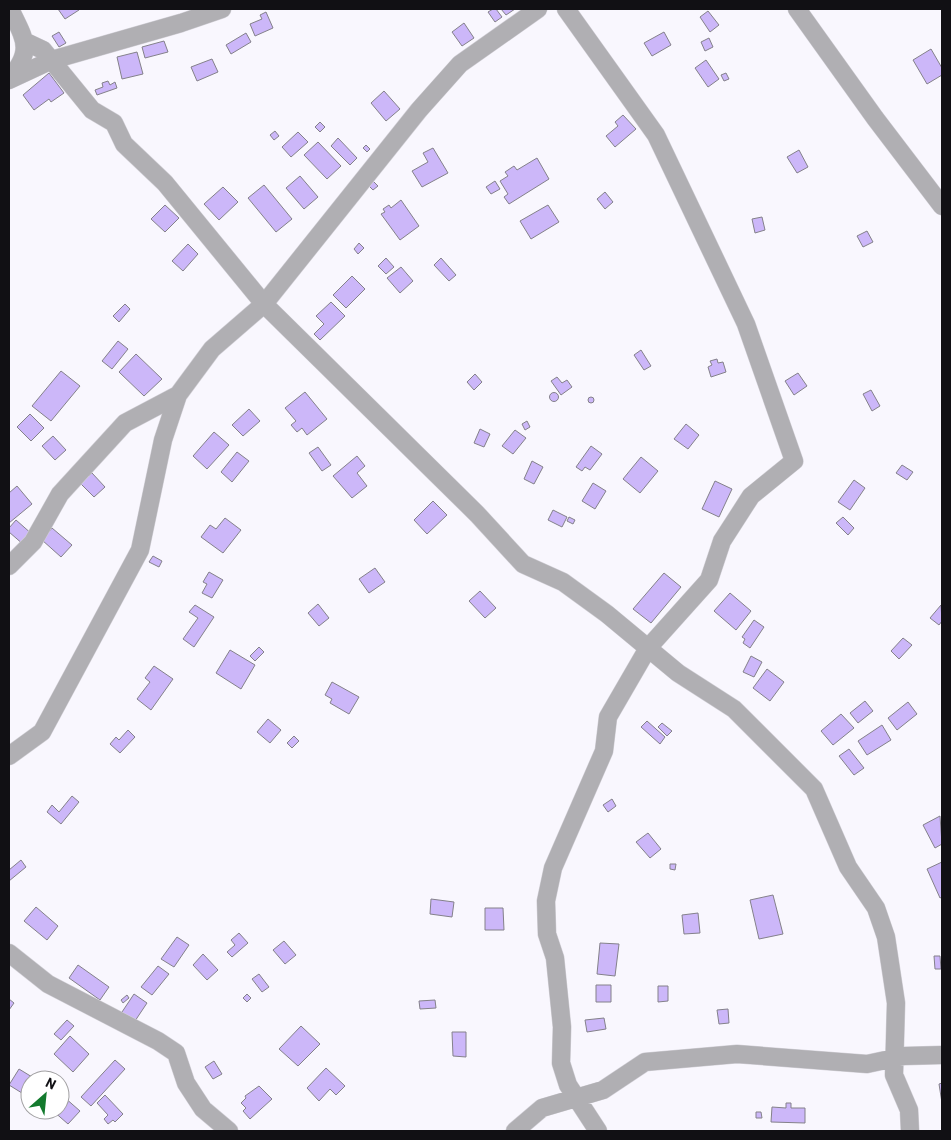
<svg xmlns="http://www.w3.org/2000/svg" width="951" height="1140" font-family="Barlow,sans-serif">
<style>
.building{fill:#ccb7f9;stroke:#84818a}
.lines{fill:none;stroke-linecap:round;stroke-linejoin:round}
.minor-casing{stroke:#d4d2d9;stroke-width:19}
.minor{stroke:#b0afb3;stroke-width:18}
</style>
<rect width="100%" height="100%" fill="#f9f7fe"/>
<path class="building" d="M58,9H78L79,10L65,19Z
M493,9H496L502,17L495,22L488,12Z
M501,9H515L506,15Z
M708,11L719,25L710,32L700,17Z
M266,12L273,28L255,36L250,24L262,19L260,15Z
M464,23L474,38L462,46L452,32Z
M59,32L66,43L59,47L52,36Z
M664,32L671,45L652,56L644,43Z
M246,33L251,42L231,54L226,45Z
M709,38L713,47L705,51L701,42Z
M164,41L168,52L145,58L142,47Z
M931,49L942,68V75L927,84L913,60Z
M137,52L143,74L122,79L117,57Z
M212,59L218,72L197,81L191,67Z
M706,60L719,79L708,87L695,68Z
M49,73L64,93L51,102L49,99L34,110L23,95Z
M726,73L729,79L724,81L721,75Z
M108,81L110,85L115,82L117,88L97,95L95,90L103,87L102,83Z
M384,91L400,109L386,121L371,103Z
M623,115L636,129L615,147L606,136L618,126L615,122Z
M320,122L325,127L320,132L315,127Z
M275,131L279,136L274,140L270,135Z
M298,132L308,142L291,157L282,147Z
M338,138L357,158L350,165L331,146Z
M318,142L341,166L327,179L304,155Z
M366,145L370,149L367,152L363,148Z
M433,148L448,173L422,187L412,171L428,162L423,153Z
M799,150L808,167L797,173L787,157Z
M537,158L549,179L509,204L504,197L508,194L500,181L508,176L505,172L514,166L517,170Z
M300,176L318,197L304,209L286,188Z
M373,181L378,186L373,190L369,186Z
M495,181L500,189L491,194L486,187Z
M264,185L292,219L276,232L248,198Z
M223,187L238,202L219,220L204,204Z
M605,192L613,202L605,209L597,199Z
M401,200L419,226L400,240L381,214L385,212L383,209L389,205L391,208Z
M165,205L179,218L165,232L151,219Z
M548,205L559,222L531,239L520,221Z
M762,217L765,230L755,233L752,219Z
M867,231L873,242L863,247L857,236Z
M359,243L364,248L358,254L354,249Z
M188,244L198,254L183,271L172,261Z
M386,258L394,267L386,274L378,266Z
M441,258L456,275L449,281L434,265Z
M401,267L413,281L400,293L387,278Z
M352,276L365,289L346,308L333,295Z
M331,302L345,316L320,340L314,334L324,324L316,316Z
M125,304L130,309L119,322L113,316Z
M118,341L128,349L112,369L102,361Z
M641,350L651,366L644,370L634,355Z
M136,354L162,379L144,396L119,372Z
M717,359L718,363L723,362L726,372L711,377L708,367L712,365L710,361Z
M61,371L80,386L51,421L32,406Z
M798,373L807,386L794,395L785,381Z
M475,374L482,382L474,390L467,382Z
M557,377L562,383L567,380L572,387L561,395L551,381Z
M871,390L880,406L872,411L863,394Z
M305,392L327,419L307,435L302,428L297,432L291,425L296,421L285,408Z
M549.5 397a4.5 4.5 0 1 1 9 0a4.5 4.5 0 1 1-9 0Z
M588 400a3 3 0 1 1 6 0a3 3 0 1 1-6 0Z
M249,409L260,421L243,436L232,425Z
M30,414L44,428L31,441L17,427Z
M527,421L530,427L525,430L522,424Z
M686,424L699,435L688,449L674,439Z
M480,429L490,434L484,447L474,443Z
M515,430L526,438L513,454L502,446Z
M214,432L229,445L207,469L193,456Z
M53,436L66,450L55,460L42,446Z
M591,446L602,454L590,470L585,467L582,471L576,467Z
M318,447L331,465L322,471L309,453Z
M237,452L249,461L232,482L221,472Z
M357,456L365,466L357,473L367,486L352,498L333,476Z
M641,457L658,471L640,493L623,479Z
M532,461L543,467L534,484L524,479Z
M902,465L913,472L907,480L896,473Z
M84,471L89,476L92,473L105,487L94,497L81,484L85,480L80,476Z
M854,480L865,488L850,510L838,502Z
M715,481L732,489L719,517L702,509Z
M593,483L606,491L595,509L582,501Z
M17,486L32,504L9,523V493Z
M433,501L447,515L427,534L414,520Z
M553,510L567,517L562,527L548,520Z
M569,517L575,520L573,524L567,521Z
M843,517L854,528L848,535L836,523Z
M225,518L241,530L223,553L201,537L210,525L216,529Z
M16,520L33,535L24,545L9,532V528Z
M52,528L72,545L61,557L42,540Z
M153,556L162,561L159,567L149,562Z
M375,568L385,582L369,593L359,579Z
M209,572L223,580L212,598L202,593L207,584L203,582Z
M664,573L681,587L651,623L633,609Z
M480,591L496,608L485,618L469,601Z
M730,593L751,611L736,630L714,611Z
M318,604L329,618L319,626L308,613Z
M195,605L214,617L194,647L183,639L198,618L189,612Z
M941,605L942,621L939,625L930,618Z
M754,620L764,627L750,648L743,643L745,639L742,637Z
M903,638L912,645L899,659L891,651Z
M259,647L264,652L255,661L250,656Z
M230,650L255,665L241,689L216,673Z
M751,656L762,662L754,677L743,672Z
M154,666L173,679L151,710L137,699L150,682L145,678Z
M767,669L784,682L770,701L753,688Z
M332,682L359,697L349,714L330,703L332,699L325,695Z
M865,701L873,711L858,723L850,713Z
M908,702L917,714L897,730L888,718Z
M841,714L854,728L833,745L821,731Z
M268,719L281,730L270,743L257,732Z
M647,721L665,737L660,744L641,727Z
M662,723L672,731L667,736L658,727Z
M882,725L891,740L867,755L858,741Z
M128,730L135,737L120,753L110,744L116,737L119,740Z
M294,736L299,741L292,748L287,743Z
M849,749L864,768L854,775L839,756Z
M72,796L79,802L61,824L47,812L52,805L59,812Z
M612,799L616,806L608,812L603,805Z
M940,816L942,844L935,848L923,825Z
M648,833L661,849L650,858L636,842Z
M21,860L26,867L9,881V870Z
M942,862V897L940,898L927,869Z
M670,864H676L675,870L670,869Z
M773,895L783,934L759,939L750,900Z
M431,899L454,902L452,917L430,914Z
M36,907L58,926L47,940L24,921Z
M485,908H503L504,930H485Z
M698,913L700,933L684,934L682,915Z
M239,933L248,943L232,957L227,952L235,945L231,940Z
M177,937L189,945L174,967L161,959Z
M284,941L296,955L285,964L273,950Z
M600,943L619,944L615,976L597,974Z
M203,954L218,970L207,980L193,965Z
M934,956H940L941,969H935Z
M78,965L109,987L100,1000L69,978Z
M158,966L169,974L152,995L141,987Z
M259,974L269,987L262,992L252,979Z
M596,985H611V1002H596Z
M658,986H668V1001L658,1002Z
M134,994L147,1003L133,1024L120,1015Z
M247,994L251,998L247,1002L243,998Z
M127,995L129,998L123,1003L121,1000Z
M9,999L14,1003L9,1010Z
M435,1000L436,1008L420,1009L419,1001Z
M728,1009L729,1023L719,1024L717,1010Z
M604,1018L606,1029L587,1032L585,1020Z
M67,1020L74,1026L61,1040L54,1034Z
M301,1026L320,1044L298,1066L279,1049Z
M452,1032H466V1057L453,1056Z
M70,1036L89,1054L73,1072L54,1054Z
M115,1060L125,1069L91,1106L81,1097Z
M214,1061L222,1074L213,1079L205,1067Z
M326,1068L345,1086L336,1095L330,1089L319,1101L307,1088Z
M19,1069L37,1080H30V1098L9,1085Z
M942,1083V1103L939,1084Z
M259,1086L272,1099L250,1119L243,1111L246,1108L241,1103L246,1098L245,1096Z
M105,1095L123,1114L115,1122L113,1120L108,1124L104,1119L108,1115L97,1103Z
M64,1097L80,1111L68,1124L52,1110H60V1101Z
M786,1103H791V1108H805V1123L771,1122L772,1107L786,1108Z
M756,1112H761L762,1118H756Z"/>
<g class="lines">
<g class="minor-casing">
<path id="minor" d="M566,9L656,135L746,324L794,461L751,496L722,541L709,580L648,648L608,717L604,751L553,868L546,901L547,934L555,958L562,1027L561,1063L568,1085L598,1131
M797,9L875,118L942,206
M26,42L43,50L92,110L114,123L124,144L165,183L264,304L477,514L523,564L563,582L607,614L678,673L734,709L814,789L848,867L876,908L886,937L896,1003L894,1075L909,1110L910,1131
M9,79C34,50 25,40 10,9
M9,80L52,60L181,23L222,9
M9,566L33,542L60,494L125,423L178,395
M9,756L42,732L140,550L163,440L178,395L212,349L264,304L419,110L460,64L538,9
M9,953L48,984L158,1041L176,1053L186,1083L203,1109L229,1131
M515,1131L542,1108L603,1090L645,1062L737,1054L867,1064L904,1056L942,1055"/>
</g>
<use href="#minor" class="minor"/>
</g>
<rect width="951" height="1140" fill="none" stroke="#111014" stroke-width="20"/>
<g transform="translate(45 1095) rotate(27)"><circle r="24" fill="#ffffff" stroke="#a09fa1"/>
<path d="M0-4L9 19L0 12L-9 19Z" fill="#137a2d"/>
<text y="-8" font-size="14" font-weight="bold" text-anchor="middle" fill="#111014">N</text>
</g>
</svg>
